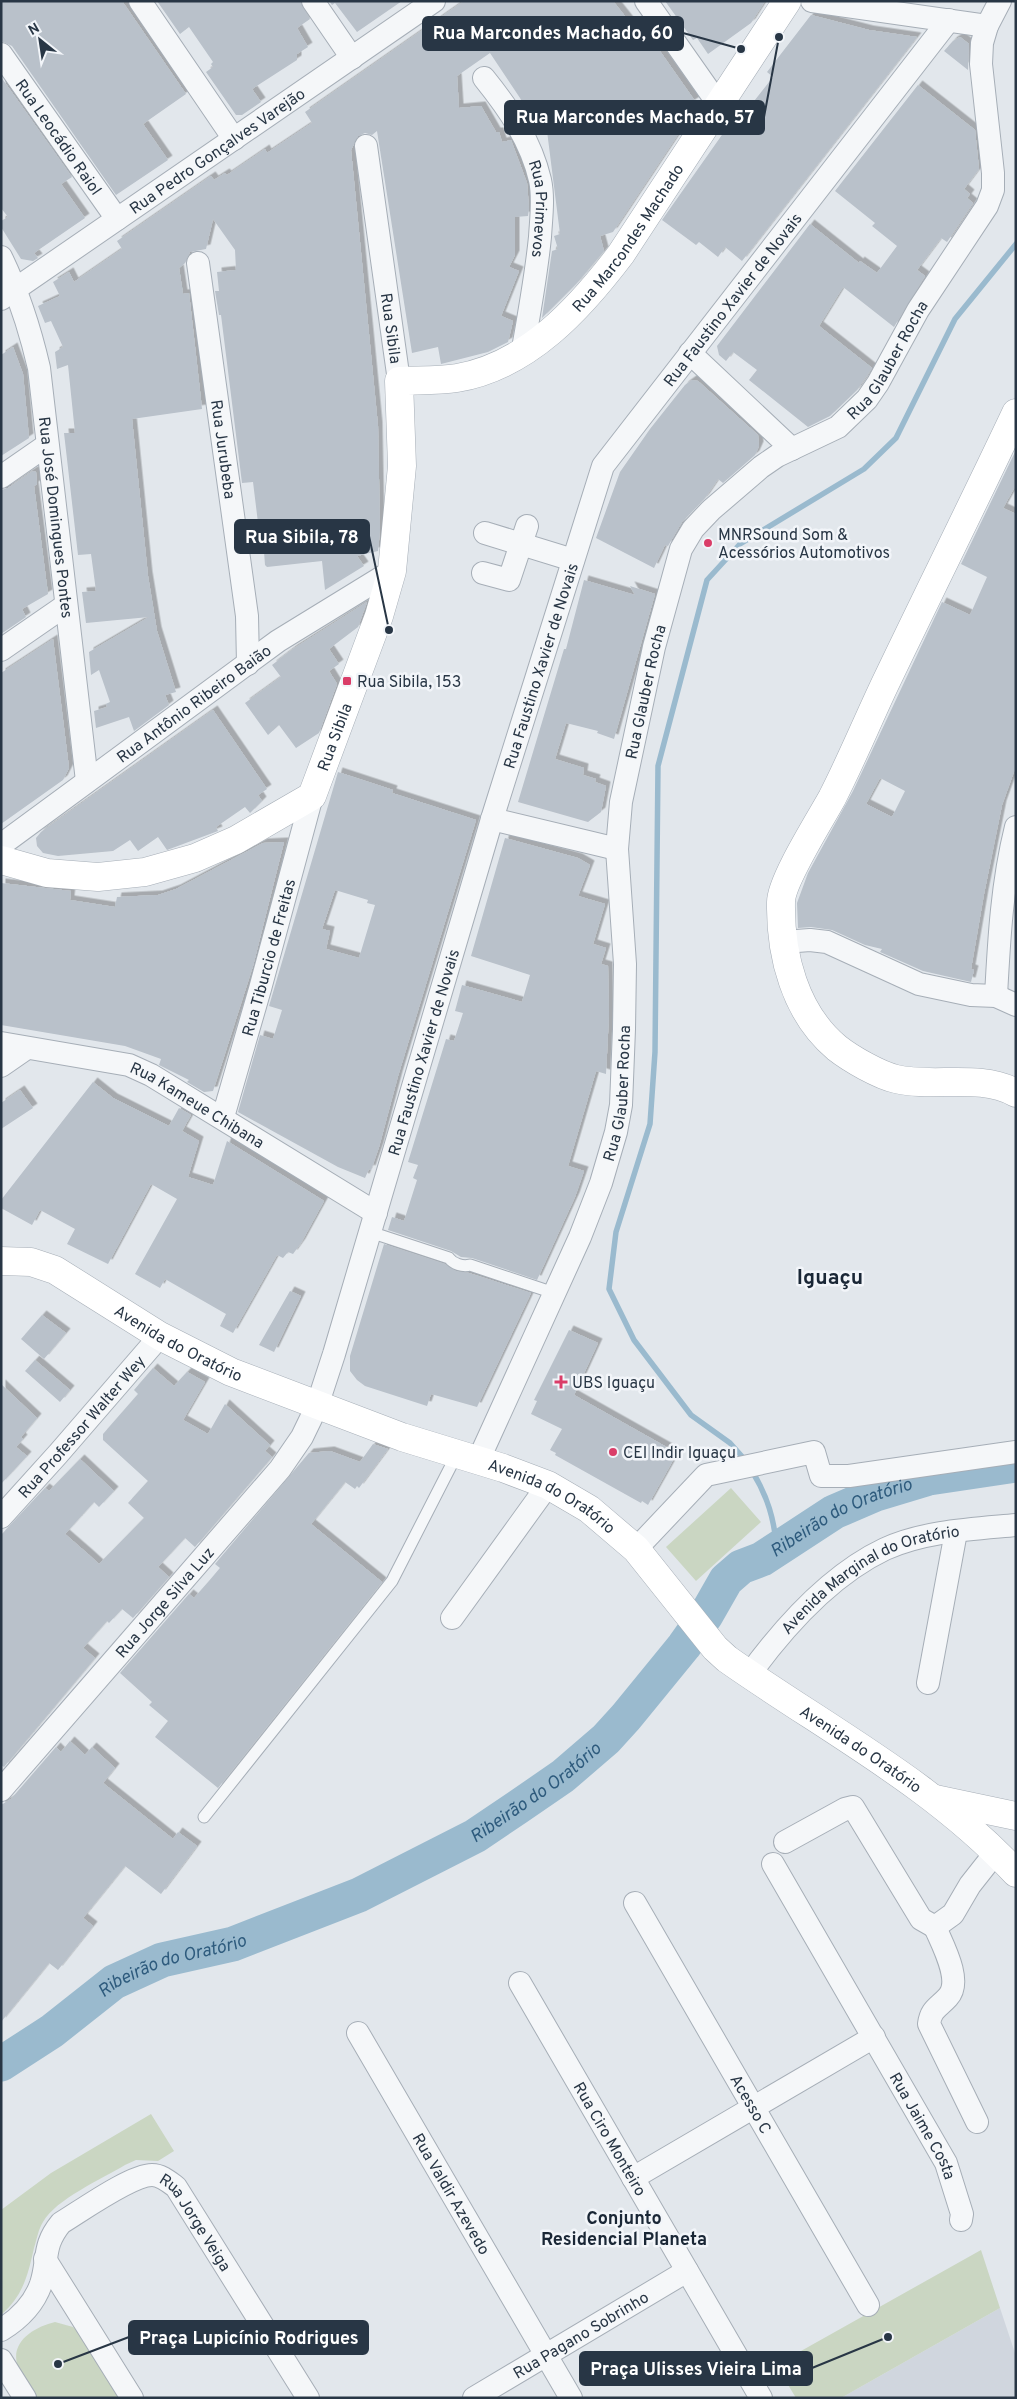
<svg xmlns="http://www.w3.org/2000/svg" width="1017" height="2399" font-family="Overpass,sans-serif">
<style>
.built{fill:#d0d6de}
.green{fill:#cad6c2}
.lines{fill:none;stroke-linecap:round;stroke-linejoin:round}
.stream{stroke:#9abace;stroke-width:5.5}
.river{stroke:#9abace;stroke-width:35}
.building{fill:#b9c1ca;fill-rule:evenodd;filter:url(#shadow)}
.lane-casing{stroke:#a6aeb7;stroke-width:13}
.street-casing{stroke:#a6aeb7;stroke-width:24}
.secondary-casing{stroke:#a6aeb7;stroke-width:29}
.lane{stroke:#f5f7f9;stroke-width:11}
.street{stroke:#f5f7f9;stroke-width:22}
.secondary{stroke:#fff;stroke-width:28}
.poi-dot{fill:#da3d68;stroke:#f2f5f9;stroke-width:2}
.labels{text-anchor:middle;stroke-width:5;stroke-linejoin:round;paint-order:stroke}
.street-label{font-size:16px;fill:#283645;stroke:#f2f5f9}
.poi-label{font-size:16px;fill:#283645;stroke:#f2f5f9;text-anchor:start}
.water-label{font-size:18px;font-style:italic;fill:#2e5b7d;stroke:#f2f5f9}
.neighbourhood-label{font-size:18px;font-weight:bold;fill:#1a2736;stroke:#f2f5f9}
.district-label{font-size:21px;font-weight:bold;fill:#1a2736;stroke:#f2f5f9}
.leader{fill:none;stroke:#283645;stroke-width:2}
.callout-dot{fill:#283645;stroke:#f2f5f9;stroke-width:2}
.callout{fill:#283645;stroke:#283645;stroke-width:2}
.callout-label{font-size:18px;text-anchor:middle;font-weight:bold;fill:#fff}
</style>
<defs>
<filter id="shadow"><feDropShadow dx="4.5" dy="-4.5" stdDeviation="0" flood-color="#0004"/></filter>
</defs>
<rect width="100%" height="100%" fill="#e2e7ec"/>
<path class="built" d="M1000,2308L1016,2356V2398H841Z"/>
<path class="green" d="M731,1488L761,1522L696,1581L666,1547Z
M151,2114L174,2151L158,2161L136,2160L125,2165C102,2179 56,2199 43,2222C38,2230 37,2239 34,2248C28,2275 23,2296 1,2315V2210L51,2173Z
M981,2250L1000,2308L841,2398H796L776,2365Z
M55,2322L73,2327L82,2334L121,2398H36C30,2388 22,2378 18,2367C9,2342 34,2327 55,2322Z"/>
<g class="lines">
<path class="stream" d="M746,1461L730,1443L691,1415L634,1340L609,1289L616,1232L650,1124L655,1052L658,766L707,580L740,544L864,469L896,438L955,319L1016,244
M752,1471C768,1497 774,1519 777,1549"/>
<path class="river" id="s1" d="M1,2064L52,2031L114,1982L162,1960L233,1944L359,1895L475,1836L518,1807L563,1776L606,1739L626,1717L684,1646L706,1615L726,1580L741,1567L762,1559L834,1512L876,1494L929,1478L1016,1465"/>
</g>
<path class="building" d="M1,1H122L186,94L143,124L168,160L116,195L12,46L1,41Z
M157,1H300L310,19L297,28L308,47L297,54V60L252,89L261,102L242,115H236L206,72L213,67L211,64L213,62L189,27L180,34Z
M329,1H402L357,32L335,3L332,5Z
M464,1H613L632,25L638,20L695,101L664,122L679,133L613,232L600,236L604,251L576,284L542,318L552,251L558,249L554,236L560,234L546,123H533L520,98L490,53L457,76L459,108L481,106L496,132H499L502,142L511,140L527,183L529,208L528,216L515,217V255L509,267L519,271L501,316L513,321L508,342L488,352L441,364L438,347L412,353L377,131L372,135L365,133L358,136L351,150L378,426L380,530L378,551L357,556L364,566L325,590L322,561L267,567L265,565L263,538L260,539L253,482L242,483L221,315H219L215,291H219L217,272L236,270L235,250L213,219L206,249L190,252L185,263L179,268L183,294L189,293L202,409L132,419L148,576L157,631L176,692L165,695L169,705L134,731L129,717L96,728L94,711L107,707L106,704L110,702L99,670L91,675L89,652L149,617L86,623L82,592L96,591L91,554L78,555L64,433H75L68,365L57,369L55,352L63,347L51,321L45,323L38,306L60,296L53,282L69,272L74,282L122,249L117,241L211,176L214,180L225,173L227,175L265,149L267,153L312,123L305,112Z
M665,1H765L751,23L708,54L697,38L693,40Z
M811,15L869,30L917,37L742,261L725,247L718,257L699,242L696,245L662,220L736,115L740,119L773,77L767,72Z
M960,37L969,44L968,70L944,51L953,41Z
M1,77L72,177L61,184L85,218L34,253L38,258L33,261L21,259L1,227V221L8,217L1,208Z
M918,85L975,130L979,169L964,189L970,194L967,198L973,203L947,242L941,238L917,270L925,276L894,327L843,287L819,326L872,368L857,390L830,416L808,427L749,380L757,370L733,352L726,361L719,355L717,346L810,224L859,263L860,261L877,273L897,246L872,226L875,223L835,191Z
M13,347L23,374L29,438L1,456V355Z
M692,380L698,381L758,435L759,446L755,455L723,483L718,479L705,498L682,522L668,546L665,545L654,568L596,538L620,472L650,429L685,385Z
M1016,450V485L1003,508L1016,514V766L1002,805L984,894L971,969L974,970L971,982L923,971L880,952L882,949L865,945L832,930L811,927L798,928L797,903L808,873L853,791L942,602L970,615L987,577L961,564ZM880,778L905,791L892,817L866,804Z
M33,471L36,472L37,484L34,486L48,594L22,609L26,617L1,634V490L8,488Z
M584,580L635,595L630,586L655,594L614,739L597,733L598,731L566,723L555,759L584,768L583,775L596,779L595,782L606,786L601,812L588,822L518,802L564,649H566Z
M367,602L358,627L329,649L339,664L329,671L337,684L319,733L296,748L279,725L268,735L245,703L281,677L272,665L293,649Z
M53,639L69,768L63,780L1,824V673Z
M213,710L267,789L258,795L262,801L250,813L245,807L216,827L218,831L167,850L158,837L138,851L130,840L113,851L58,856L43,853L37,846L36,838L41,832Z
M338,772L393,790L392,793L476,820L398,1076L379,1147L371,1170L369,1169L365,1178L338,1167L238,1112L260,1035L273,1039L282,1010L269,1006ZM335,890L368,900L367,903L375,905L359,958L326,949L330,931L322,929Z
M505,838L578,858L590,865L578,896L605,904L593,944L606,948L601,964L608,966L609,1014L606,1074L596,1071L568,1166L584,1171L575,1197L537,1280L472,1258L461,1257L451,1251L388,1230L392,1217L404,1221L417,1180L413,1178L418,1165L408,1162L446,1039L454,1041L463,1013L455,1011L462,985L522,1002L530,975L471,956Z
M284,842L253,966L213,1091L204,1092L187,1082L189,1080L159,1065L161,1059L125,1046L1,1025V883L71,891L70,900L115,907L117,897L158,895L176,889L263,843Z
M93,1082L113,1098L169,1126L179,1108L191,1115L182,1131L199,1141L188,1177L213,1185L227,1141L324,1201L301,1243L293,1254L288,1252L283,1258L277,1255L233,1333L220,1326L226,1314L165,1279L160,1288L135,1274L177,1199L151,1184L108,1264L67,1244L75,1229L40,1210L32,1225L1,1208V1200Z
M20,1090L33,1108L1,1129V1103Z
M384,1244L445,1264L456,1271L469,1273L531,1293L477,1407L431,1394L427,1406L365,1386L357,1380L350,1371V1356Z
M290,1291L301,1296L274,1352L259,1345Z
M42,1315L66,1333L44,1359L21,1339Z
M569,1330L598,1343L574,1395L670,1449L669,1451L676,1455L648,1505L642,1501L641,1503L555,1455L556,1453L550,1450L562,1429L531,1414L537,1401L534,1400Z
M35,1360L70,1390L60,1402L25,1371Z
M153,1368L174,1386L187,1372L205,1382L183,1420L208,1434L225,1404L270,1445L265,1451L272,1457L195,1547L185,1538L158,1567L169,1577L133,1618L122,1609L109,1623L107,1621L83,1648L95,1658L4,1767L1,1765V1535L45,1488L49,1491L80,1459L114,1491L99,1507L94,1502L65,1534L88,1554L99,1564L144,1518L128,1503L148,1481L103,1440V1434L138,1394L134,1390Z
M1,1384L37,1418L21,1437L23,1439L16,1447L27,1456L1,1484Z
M373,1444L388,1449L359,1488L357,1486L355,1489L345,1482L311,1524L382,1582L218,1788L155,1737L168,1721L149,1705L152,1702L120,1673L189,1594L194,1598L209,1581L220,1568L215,1564L309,1453L330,1451L360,1462Z
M70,1741L85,1755L92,1747L115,1768L103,1783L173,1839L178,1832L197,1846L161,1894L125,1866L83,1918L93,1926L58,1970L49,1963L1,2022V1805L11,1799L56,1747L61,1752Z"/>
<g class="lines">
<g class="lane-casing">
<path id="lane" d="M370,1232L449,1258C453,1264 463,1267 470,1265L554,1293
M204,1817L392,1581L457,1454"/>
</g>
<g class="street-casing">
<g id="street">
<path d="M140,1L234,139"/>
<path d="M313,1L352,58"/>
<path d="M646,1L719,105"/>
<path d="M812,1L987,26"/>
<path id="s2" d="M1,54L117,219"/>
<path id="s3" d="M484,78C509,109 531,141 540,180C544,198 541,219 540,237C536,277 529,315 522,354"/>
<path id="s4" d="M366,146L399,381"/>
<path id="s5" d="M1,257C19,294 30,329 39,368L87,781"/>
<path id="s6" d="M198,263L247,616L248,664"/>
<path id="s7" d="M1,299L434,1"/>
<path d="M690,353L792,449"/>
<path d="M1,477L47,445"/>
<path d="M485,533L573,560"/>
<path d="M483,573L509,580L527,526"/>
<path d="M1,650L66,605"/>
<path d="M492,819L617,849"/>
<path id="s8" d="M1,845L278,641L392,571"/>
<path d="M784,942L810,940L827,942L919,984L971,995L996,996L1016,1005"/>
<path d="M996,996C999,939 1002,883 1016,827"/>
<path id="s9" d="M1,1043L129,1065L151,1075L376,1213"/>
<path d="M1,1066L27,1048"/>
<path id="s10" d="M223,1117L260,989L312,796"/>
<path id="s11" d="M478,1461L580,1237L601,1183L616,1132L621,1105L624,1029L625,964L617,849L621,802L654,647L681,549L693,529L711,510L761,467L777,456L838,427L867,399L878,383L918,310L987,206L993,190V173L981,64L982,43L987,26L1000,1"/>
<path id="s12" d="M1,1517L58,1454L160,1336"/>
<path d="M636,1549L706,1475L814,1452L821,1476H849L1016,1452"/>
<path d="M452,1618L548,1485"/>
<path id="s13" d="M749,1675C784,1627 830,1575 885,1549C924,1531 973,1529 1016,1525"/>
<path d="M928,1683L956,1532"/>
<path id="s14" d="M1,1790L280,1469L302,1437L317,1406L334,1354L492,819L603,466L949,20"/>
<path d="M785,1842L845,1809L853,1807L921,1919L935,1927L953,1914L970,1885L996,1852"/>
<path id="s15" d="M773,1864L946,2163L962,2214L961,2220"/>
<path id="s16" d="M635,1903L868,2305"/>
<path d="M935,1927C942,1944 963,1981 948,1997C938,2008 931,2009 929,2024L977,2122"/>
<path id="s17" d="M520,1983L761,2398"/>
<path id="s18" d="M358,2033L571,2398"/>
<path d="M633,2178L874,2037"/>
<path d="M45,2259L132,2398"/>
<path id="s19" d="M1,2330C19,2319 34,2304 41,2284C49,2259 42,2246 61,2223C81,2211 131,2175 152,2175C161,2175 168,2181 176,2187L308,2398"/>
<path d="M1,2360L25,2398"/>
<path id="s20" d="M474,2398L687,2271"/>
</g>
</g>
<g class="secondary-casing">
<g id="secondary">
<path d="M1016,413C973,504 928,594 885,684C867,722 851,761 832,798C820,820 781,881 781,902C780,955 795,1013 837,1048C851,1059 879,1075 896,1079C933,1088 980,1073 1016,1093"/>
<path id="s21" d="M1,860L47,873L98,877L145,872L195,858L236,840L312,796L379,616L392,571L402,466L399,381C418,380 438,381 457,378C528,366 580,308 621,254L787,1"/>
<path id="s22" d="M1,1261L31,1262L55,1270L160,1336L231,1372L402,1437L503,1468L548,1485L589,1509L636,1549L715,1648L727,1659C825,1728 933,1784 1016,1873"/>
<path d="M935,1799L1016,1816"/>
</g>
</g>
<use href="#lane" class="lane"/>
<use href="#street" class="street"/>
<use href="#secondary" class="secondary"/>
</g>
<g class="poi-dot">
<circle cx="708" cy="543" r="5"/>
<rect x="342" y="676" width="10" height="10" rx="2.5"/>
<path d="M558.5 1374.5h5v5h5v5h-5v5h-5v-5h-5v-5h5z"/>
<circle cx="613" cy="1452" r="5"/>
</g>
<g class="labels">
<g class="street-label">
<text dy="6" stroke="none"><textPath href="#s2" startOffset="101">Rua Leocádio Raiol</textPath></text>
<text dy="6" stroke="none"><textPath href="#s7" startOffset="262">Rua Pedro Gonçalves Varejão</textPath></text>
<text dy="6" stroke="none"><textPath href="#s3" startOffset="146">Rua Primevos</textPath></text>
<text dy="6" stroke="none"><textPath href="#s21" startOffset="1046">Rua Marcondes Machado</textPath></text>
<text dy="6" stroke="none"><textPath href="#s14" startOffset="1692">Rua Faustino Xavier de Novais</textPath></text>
<text dy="6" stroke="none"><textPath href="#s4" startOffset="184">Rua Sibila</textPath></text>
<text dy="6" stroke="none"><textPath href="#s11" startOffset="1235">Rua Glauber Rocha</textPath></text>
<text dy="6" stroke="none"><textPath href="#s6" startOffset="188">Rua Jurubeba</textPath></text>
<text dy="6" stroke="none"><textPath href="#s5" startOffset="268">Rua José Domingues Pontes</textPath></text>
<text dy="6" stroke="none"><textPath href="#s14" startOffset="1272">Rua Faustino Xavier de Novais</textPath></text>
<text dy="6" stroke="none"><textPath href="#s11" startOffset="801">Rua Glauber Rocha</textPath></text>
<text dy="6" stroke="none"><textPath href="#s8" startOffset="239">Rua Antônio Ribeiro Baião</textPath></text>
<text dy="6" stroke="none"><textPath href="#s21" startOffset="394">Rua Sibila</textPath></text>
<text dy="6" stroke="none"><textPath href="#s10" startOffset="166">Rua Tiburcio de Freitas</textPath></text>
<text dy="6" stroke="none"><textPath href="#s14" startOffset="868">Rua Faustino Xavier de Novais</textPath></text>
<text dy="6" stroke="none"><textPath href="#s11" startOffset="396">Rua Glauber Rocha</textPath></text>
<text dy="6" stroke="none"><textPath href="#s9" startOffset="209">Rua Kameue Chibana</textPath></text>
<text dy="6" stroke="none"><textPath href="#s22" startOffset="199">Avenida do Oratório</textPath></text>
<text dy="6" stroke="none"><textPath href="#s12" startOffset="121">Rua Professor Walter Wey</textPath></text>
<text dy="6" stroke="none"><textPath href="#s22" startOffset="604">Avenida do Oratório</textPath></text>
<text dy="6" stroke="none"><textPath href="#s13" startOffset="160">Avenida Marginal do Oratório</textPath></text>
<text dy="6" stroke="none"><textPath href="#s14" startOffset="249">Rua Jorge Silva Luz</textPath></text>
<text dy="6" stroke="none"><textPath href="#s22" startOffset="1009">Avenida do Oratório</textPath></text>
<text dy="6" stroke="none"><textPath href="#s16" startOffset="232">Acesso C</textPath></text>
<text dy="6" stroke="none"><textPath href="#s15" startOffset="302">Rua Jaime Costa</textPath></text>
<text dy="6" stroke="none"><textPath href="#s17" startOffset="180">Rua Ciro Monteiro</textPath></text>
<text dy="6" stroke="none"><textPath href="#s18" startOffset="186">Rua Valdir Azevedo</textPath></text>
<text dy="6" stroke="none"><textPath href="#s19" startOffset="298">Rua Jorge Veiga</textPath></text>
<text dy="6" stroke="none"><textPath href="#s20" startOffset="124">Rua Pagano Sobrinho</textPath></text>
</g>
<g class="poi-label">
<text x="718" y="540">MNRSound Som &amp;<tspan x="718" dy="18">Acessórios Automotivos</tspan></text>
<text x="357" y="687">Rua Sibila, 153</text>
<text x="572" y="1388">UBS Iguaçu</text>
<text x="623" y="1458">CEI Indir Iguaçu</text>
</g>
<g class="water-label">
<text dy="6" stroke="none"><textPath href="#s1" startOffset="1026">Ribeirão do Oratório</textPath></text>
<text dy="6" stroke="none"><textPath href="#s1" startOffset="605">Ribeirão do Oratório</textPath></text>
<text dy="6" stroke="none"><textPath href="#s1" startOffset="200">Ribeirão do Oratório</textPath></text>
</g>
<g class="neighbourhood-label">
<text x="624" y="2224">Conjunto<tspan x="624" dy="21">Residencial Planeta</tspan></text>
</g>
<g class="district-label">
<text x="830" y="1284">Iguaçu</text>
</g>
</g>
<path class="leader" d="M741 49L683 33M779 37L764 117M389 630L369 536M58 2364L129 2337M888 2337L812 2368"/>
<g class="callout-dot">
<circle cx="741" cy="49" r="5"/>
<circle cx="779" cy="37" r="5"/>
<circle cx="389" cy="630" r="5"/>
<circle cx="58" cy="2364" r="5"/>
<circle cx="888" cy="2337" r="5"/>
</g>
<g class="callout">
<rect x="423" y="17" width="260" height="33" rx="5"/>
<rect x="505" y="101" width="259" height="33" rx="5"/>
<rect x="235" y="520" width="134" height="33" rx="5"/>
<rect x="129" y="2321" width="239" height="33" rx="5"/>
<rect x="580" y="2352" width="232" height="33" rx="5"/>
</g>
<g class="callout-label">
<text x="553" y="39">Rua Marcondes Machado, 60</text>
<text x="635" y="123">Rua Marcondes Machado, 57</text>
<text x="302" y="543">Rua Sibila, 78</text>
<text x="249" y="2344">Praça Lupicínio Rodrigues</text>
<text x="696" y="2375">Praça Ulisses Vieira Lima</text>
</g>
<rect width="1017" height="2399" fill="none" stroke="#283645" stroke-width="5"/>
<g transform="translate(40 40) rotate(330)" stroke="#f2f5f9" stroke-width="4" paint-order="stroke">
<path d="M0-4L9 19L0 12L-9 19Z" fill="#283645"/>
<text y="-8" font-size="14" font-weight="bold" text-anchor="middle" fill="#283645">N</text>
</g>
</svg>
